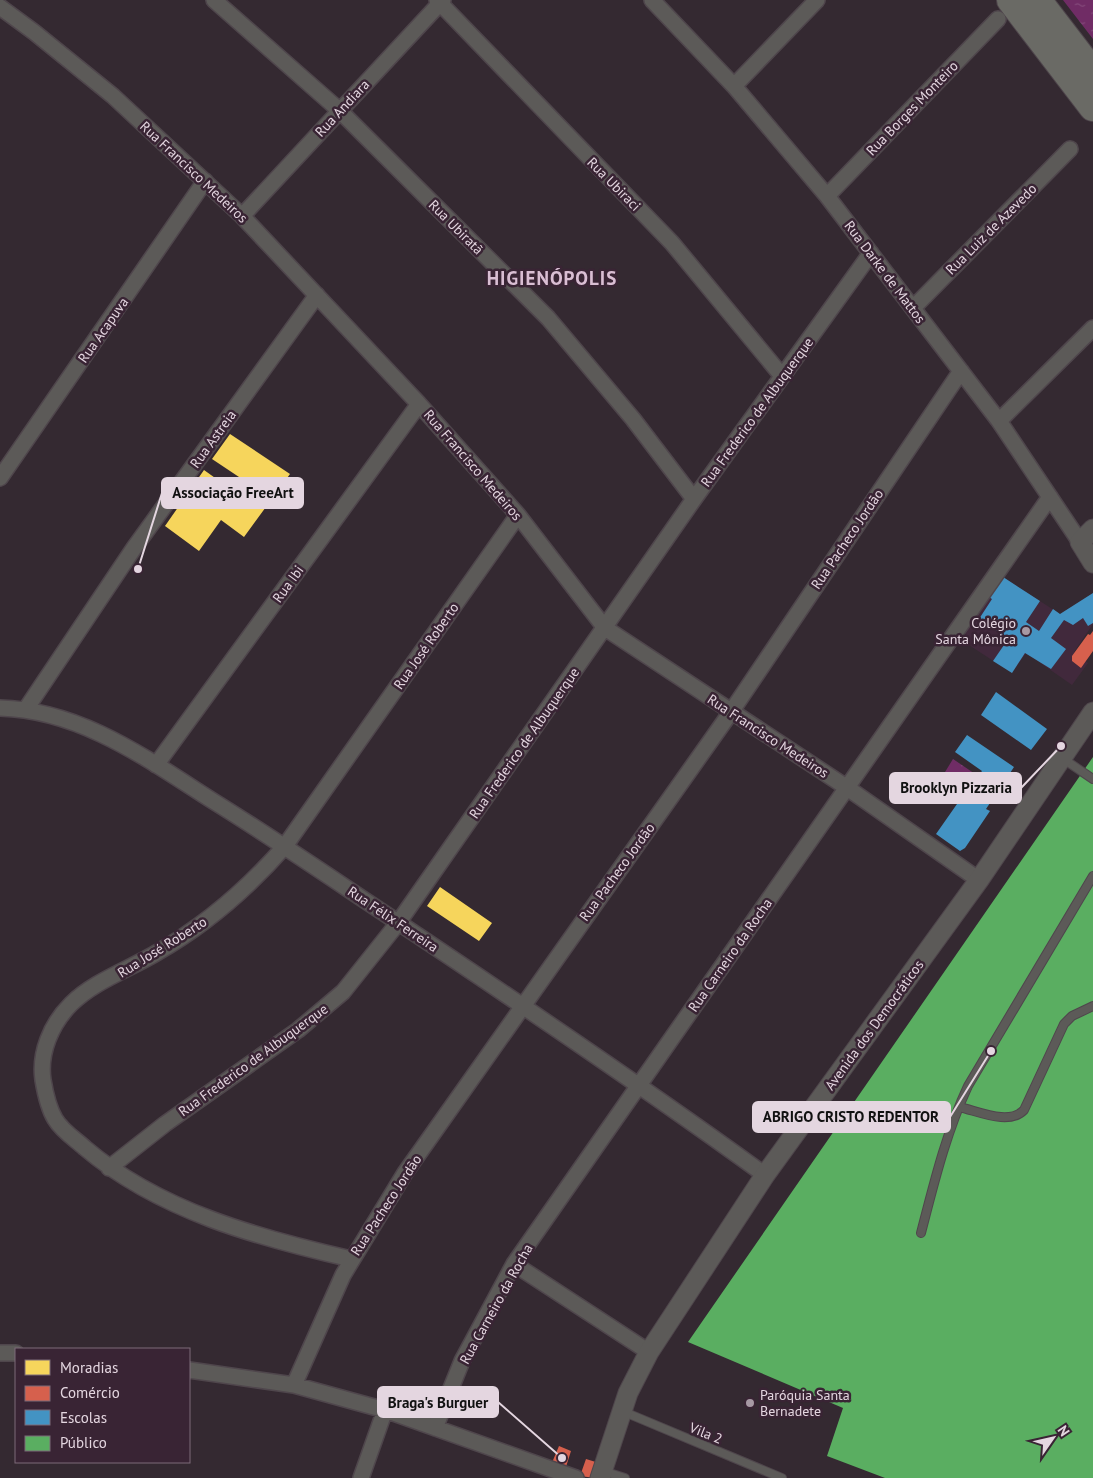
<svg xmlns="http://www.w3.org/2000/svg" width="1093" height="1478" font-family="'PT Sans',sans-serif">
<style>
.built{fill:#41293c}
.water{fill:url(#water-ripples)}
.homes{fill:#f6d55c}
.shops{fill:#d6604d}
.schools{fill:#4393c3}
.public{fill:#5aae61}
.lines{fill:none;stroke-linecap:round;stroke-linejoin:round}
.service-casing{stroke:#4f464c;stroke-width:10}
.minor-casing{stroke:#4f464c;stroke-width:18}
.tertiary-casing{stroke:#4f464c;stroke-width:21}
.motorway-casing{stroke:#4f464c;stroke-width:30}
.service{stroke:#5c5a58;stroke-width:8}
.minor{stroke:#5c5a58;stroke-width:15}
.tertiary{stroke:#5c5a58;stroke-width:19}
.motorway{stroke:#6a6a65;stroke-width:28}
.poi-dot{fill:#a699a3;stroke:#392434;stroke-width:2}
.labels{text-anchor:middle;stroke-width:5;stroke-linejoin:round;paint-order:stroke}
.street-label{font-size:14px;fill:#e4d6e0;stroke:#392434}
.poi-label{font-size:14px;fill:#e4d6e0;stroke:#392434;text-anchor:end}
.district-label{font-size:19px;font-weight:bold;letter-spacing:1px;fill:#d9bed3;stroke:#392434}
.leader{fill:none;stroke:#e4d6e0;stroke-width:2}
.callout-dot{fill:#e4d6e0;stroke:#392434;stroke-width:2}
.callout{fill:#e4d6e0;stroke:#e4d6e0;stroke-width:2}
.callout-label{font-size:15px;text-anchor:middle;font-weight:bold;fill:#111}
</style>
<defs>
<pattern id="water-ripples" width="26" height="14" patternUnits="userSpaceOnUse" patternTransform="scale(1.25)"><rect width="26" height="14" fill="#702c65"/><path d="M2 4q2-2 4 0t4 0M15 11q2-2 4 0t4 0" fill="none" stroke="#844a7b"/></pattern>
</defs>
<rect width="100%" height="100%" fill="#342931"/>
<path class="built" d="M1000,575L1060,614L1093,593V624L1074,652L1088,663L1072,685L1026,653L1012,673L958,638Z"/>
<path class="water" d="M1063,0H1093V39Z
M953,759L984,780L973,797L942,777Z"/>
<path class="homes" d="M230,434L290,474L244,537L221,520L199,551L165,526L204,470L239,495L248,483L212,459Z
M440,887L492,923L479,941L427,906Z"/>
<path class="shops" d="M1093,631V651L1081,668L1072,661V656L1088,634L1090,635Z
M559,1446L571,1451L565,1470L551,1465Z
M586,1459L599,1463L595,1478L580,1476Z"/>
<path class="schools" d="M1000,575L1040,601L1026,622L1039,631L1053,609L1060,614L1093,593V623L1088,626L1083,618L1073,625L1064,620L1051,638L1066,649L1051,669L1025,653L1012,673L993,661L1004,645L998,641L1002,634L979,619L992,599L987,596Z
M996,692L1047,729L1031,750L981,715Z
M967,735L1014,767L986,809L990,811L965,848L960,851L936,834L964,794L973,800L987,780L979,775L982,771L955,752Z"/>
<path class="public" d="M1093,757V1478H885L827,1456L843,1408L688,1342Z"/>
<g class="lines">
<g class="service-casing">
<path id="service" d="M1062,758L1093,779
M959,1107C978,1111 1009,1126 1024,1110L1064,1024L1072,1016L1093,1006
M921,1233C934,1183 946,1133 968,1086L1093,876
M622,1411L782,1478
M603,1471L625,1478"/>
</g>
<g class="minor-casing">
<path id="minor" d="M214,0L339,110L548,318L633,419L694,499
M437,0L672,243L782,376
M652,0L734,86L827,196L999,421L1080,542
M0,7L34,32L113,96L242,216L419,404L518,515L605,628L846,787L979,880
M734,86L817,0
M827,196L998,19
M242,216L443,0
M913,308L1070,149
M999,421L1093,328
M0,478L205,181
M0,708C81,710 147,759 213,801C276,840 337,882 399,923C522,1005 645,1088 765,1175
M26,709L134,548L317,295
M156,765L419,404
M109,1168L165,1124L298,1030L343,992L398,923L694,499L871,253
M351,1259C259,1238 159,1211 85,1148C75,1139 62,1131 55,1119C49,1109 45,1092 43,1080C39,1053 51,1024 71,1004C94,981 130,969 158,952C207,924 248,888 285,846L518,515
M514,1264L649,1352
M0,1353H16
M189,1370L294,1385L385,1410L576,1478
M294,1385L343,1275L405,1173L731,712L961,371
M435,1428L462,1361L514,1264L1050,497
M361,1478L385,1410"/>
</g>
<g class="tertiary-casing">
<path id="tertiary" d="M1093,529L1080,542L1093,563
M600,1478L628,1393L649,1352L765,1175L979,880L1093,712"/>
</g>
<g class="motorway-casing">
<path id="motorway" d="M1011,0L1093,107
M1037,0L1093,73"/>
</g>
<use href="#service" class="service"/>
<use href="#minor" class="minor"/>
<use href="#tertiary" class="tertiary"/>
<use href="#motorway" class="motorway"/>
</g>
<g class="poi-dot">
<circle cx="1026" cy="631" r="5"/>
<circle cx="750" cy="1403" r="5"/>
</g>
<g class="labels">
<g class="street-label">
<text transform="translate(342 108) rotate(-47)" y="5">Rua Andiara</text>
<text transform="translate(912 108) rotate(-46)" y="5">Rua Borges Monteiro</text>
<text transform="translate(194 172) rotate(43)" y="5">Rua Francisco Medeiros</text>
<text transform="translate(614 184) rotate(45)" y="5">Rua Ubiraci</text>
<text transform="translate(456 227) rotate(45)" y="5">Rua Ubiratã</text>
<text transform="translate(991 229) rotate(-45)" y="5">Rua Luiz de Azevedo</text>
<text transform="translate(885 272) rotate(53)" y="5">Rua Darke de Mattos</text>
<text transform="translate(103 330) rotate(-55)" y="5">Rua Acapuva</text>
<text transform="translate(757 412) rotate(-54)" y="5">Rua Frederico de Albuquerque</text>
<text transform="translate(213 439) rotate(-54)" y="5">Rua Astreia</text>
<text transform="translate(473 465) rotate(49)" y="5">Rua Francisco Medeiros</text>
<text transform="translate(847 539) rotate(-56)" y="5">Rua Pacheco Jordão</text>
<text transform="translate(288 584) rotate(-54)" y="5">Rua Ibi</text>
<text transform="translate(426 646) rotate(-55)" y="5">Rua José Roberto</text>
<text transform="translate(768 736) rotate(33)" y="5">Rua Francisco Medeiros</text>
<text transform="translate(524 743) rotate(-55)" y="5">Rua Frederico de Albuquerque</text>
<text transform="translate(617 872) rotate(-54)" y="5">Rua Pacheco Jordão</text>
<text transform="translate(393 919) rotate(34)" y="5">Rua Félix Ferreira</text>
<text transform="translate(162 947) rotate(-32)" y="5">Rua José Roberto</text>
<text transform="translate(730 955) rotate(-55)" y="5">Rua Carneiro da Rocha</text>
<text transform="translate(874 1025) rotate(-54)" y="5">Avenida dos Democráticos</text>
<text transform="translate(253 1060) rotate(-36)" y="5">Rua Frederico de Albuquerque</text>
<text transform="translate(386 1205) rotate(-57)" y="5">Rua Pacheco Jordão</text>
<text transform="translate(496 1304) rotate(-61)" y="5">Rua Carneiro da Rocha</text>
<text transform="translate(706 1433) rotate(22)" y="5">Vila 2</text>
</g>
<g class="poi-label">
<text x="1016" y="628">Colégio<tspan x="1016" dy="16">Santa Mônica</tspan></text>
<text x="760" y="1400" text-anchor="start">Paróquia Santa<tspan x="760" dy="16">Bernadete</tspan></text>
</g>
<g class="district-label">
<text x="552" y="285">HIGIENÓPOLIS</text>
</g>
</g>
<path class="leader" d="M138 569L162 493M1061 746L1021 788M991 1051L950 1117M562 1458L498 1402"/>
<g class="callout-dot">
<circle cx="138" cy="569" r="5"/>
<circle cx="1061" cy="746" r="5"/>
<circle cx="991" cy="1051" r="5"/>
<circle cx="562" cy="1458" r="5"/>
</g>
<g class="callout">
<rect x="162" y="478" width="141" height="30" rx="5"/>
<rect x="890" y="773" width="131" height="30" rx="5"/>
<rect x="753" y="1102" width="197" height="30" rx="5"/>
<rect x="378" y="1387" width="120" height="30" rx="5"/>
</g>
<g class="callout-label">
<text x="233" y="498">Associação FreeArt</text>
<text x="956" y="793">Brooklyn Pizzaria</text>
<text x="851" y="1122">ABRIGO CRISTO REDENTOR</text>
<text x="438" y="1408">Braga's Burguer</text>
</g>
<rect x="15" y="1348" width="175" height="115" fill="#392434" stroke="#7d6b79"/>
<rect x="25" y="1360" width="25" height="15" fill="#f6d55c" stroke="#7d6b79"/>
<text x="60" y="1373" font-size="15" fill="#e4d6e0">Moradias</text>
<rect x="25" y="1386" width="25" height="15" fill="#d6604d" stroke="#7d6b79"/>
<text x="60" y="1398" font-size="15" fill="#e4d6e0">Comércio</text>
<rect x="25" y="1410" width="25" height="15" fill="#4393c3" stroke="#7d6b79"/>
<text x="60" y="1423" font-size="15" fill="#e4d6e0">Escolas</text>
<rect x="25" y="1436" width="25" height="15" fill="#5aae61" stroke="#7d6b79"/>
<text x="60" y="1448" font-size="15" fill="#e4d6e0">Público</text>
<g transform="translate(1053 1438) rotate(56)" stroke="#392434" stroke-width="4" paint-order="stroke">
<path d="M0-4L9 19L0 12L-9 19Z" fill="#e4d6e0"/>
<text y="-8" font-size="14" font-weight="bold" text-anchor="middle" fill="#e4d6e0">N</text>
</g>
</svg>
